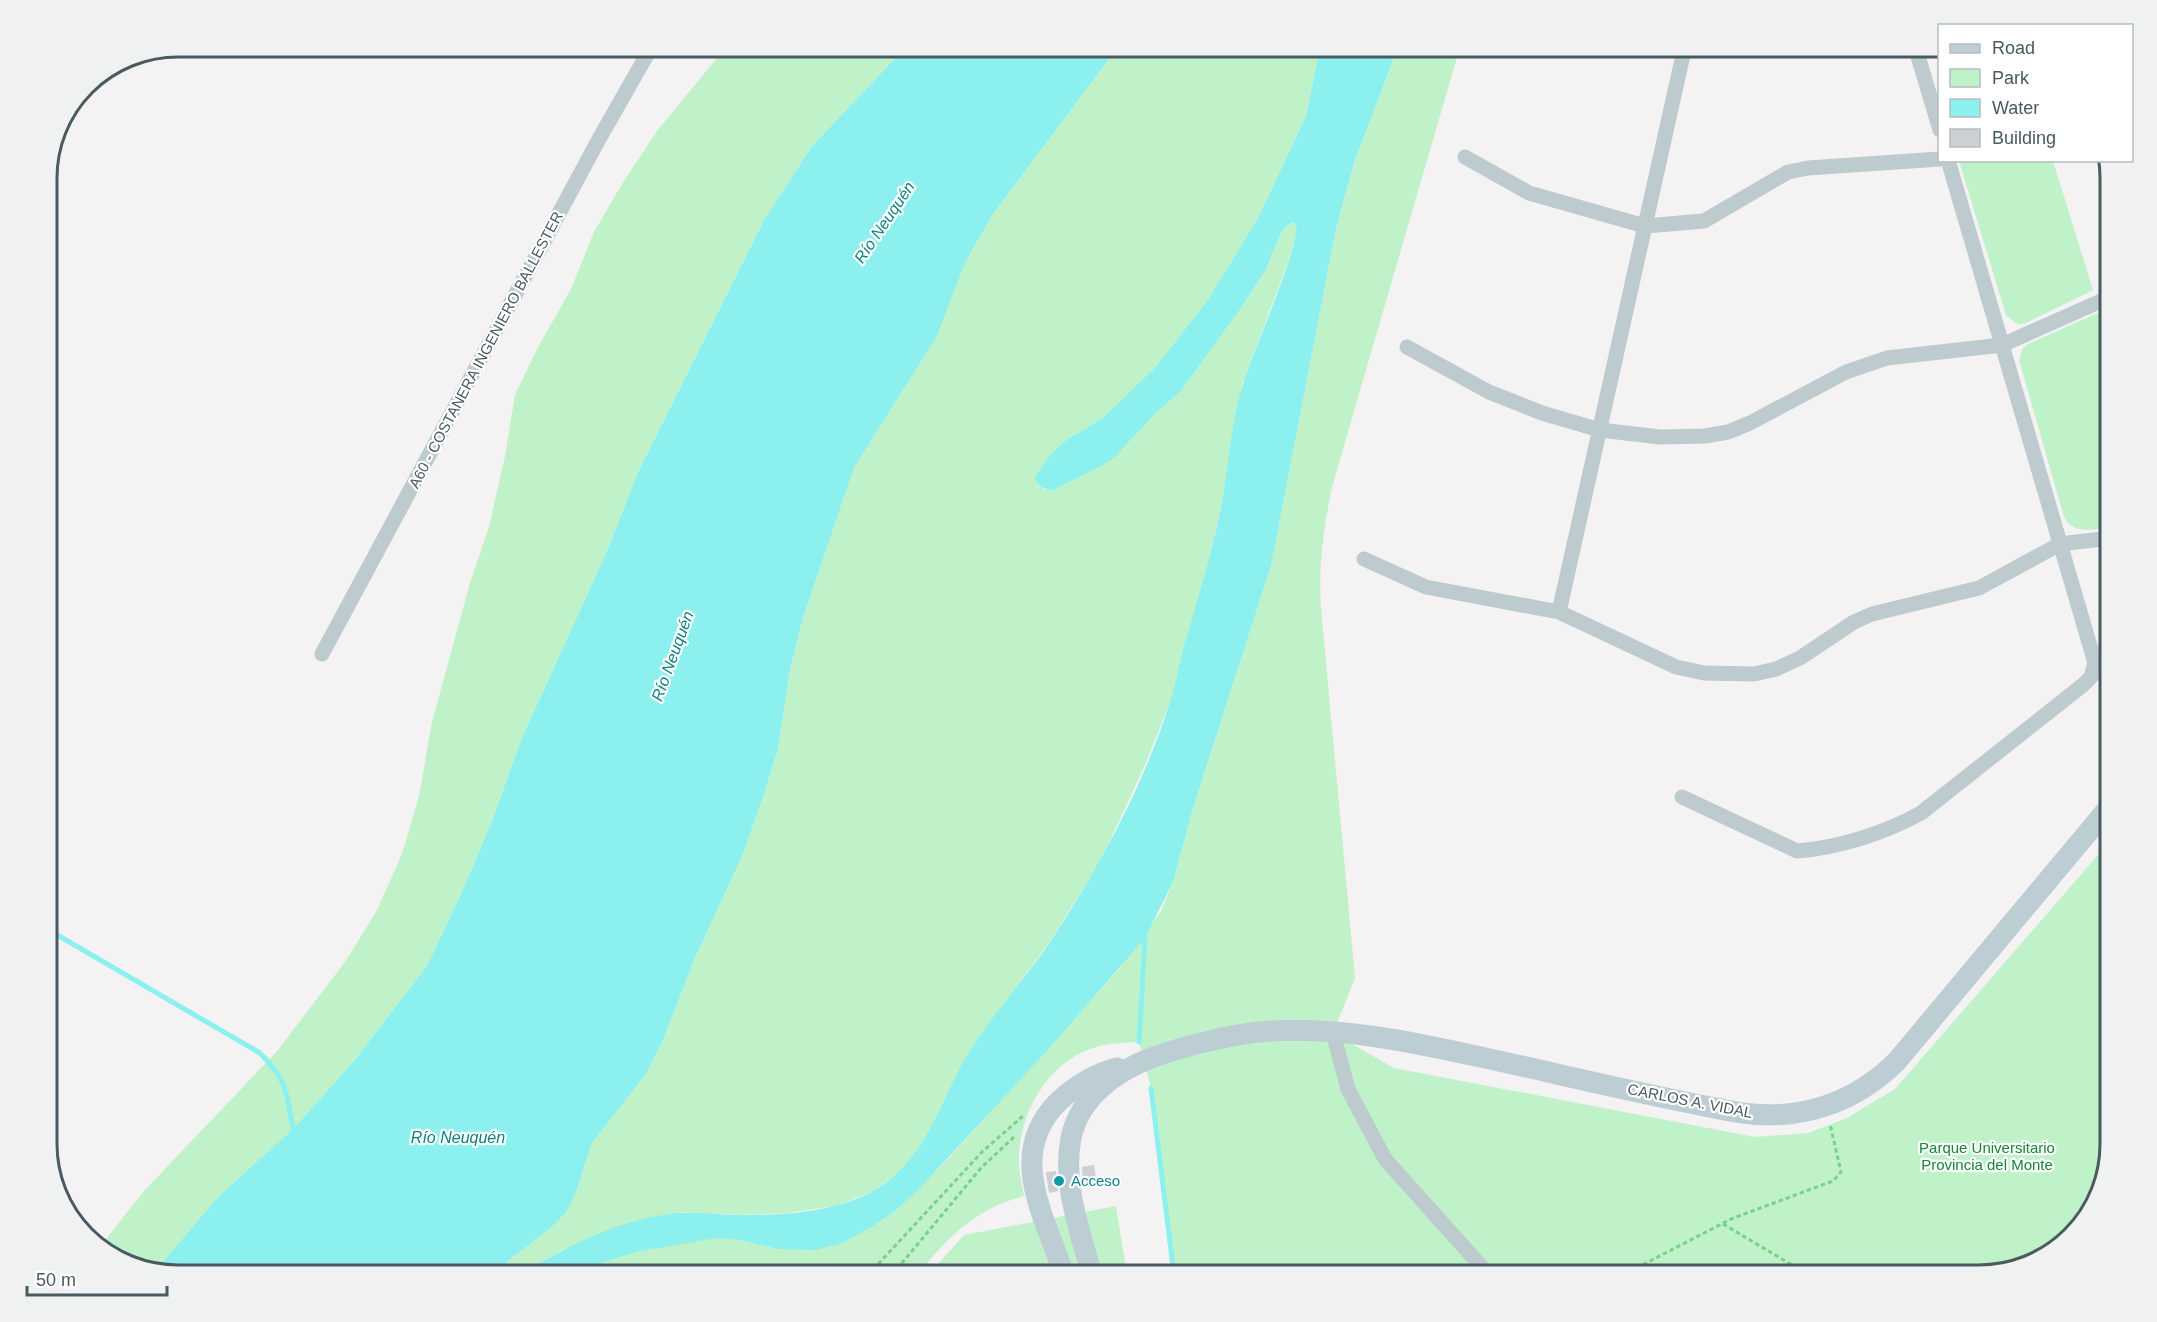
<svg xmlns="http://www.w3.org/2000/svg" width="2157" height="1322" font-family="Helvetica,sans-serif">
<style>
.green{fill:#c0f2c9}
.water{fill:#8cf0ef}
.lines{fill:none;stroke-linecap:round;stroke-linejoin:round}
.stream{stroke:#8cf0ef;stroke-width:5}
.building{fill:#ccd0d4}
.path{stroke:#77d191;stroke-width:3;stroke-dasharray:4.5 3;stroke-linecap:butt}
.street{stroke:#bdcace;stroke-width:15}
.secondary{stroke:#bdcdd4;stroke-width:21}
.culture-dot{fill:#0f9aa8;stroke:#fff;stroke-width:2}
.labels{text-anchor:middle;stroke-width:4.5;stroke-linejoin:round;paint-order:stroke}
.street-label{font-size:15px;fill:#495a60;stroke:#fff}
.park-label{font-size:15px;fill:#148635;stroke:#fff}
.culture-label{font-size:15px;fill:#0d838f;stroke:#fff;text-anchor:start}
.water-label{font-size:16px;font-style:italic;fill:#0a8382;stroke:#fff}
.rim{fill:none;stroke:#495a60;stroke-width:3}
</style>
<rect width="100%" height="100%" fill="#f4f2f2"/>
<path class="green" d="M726,47H906L812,146L764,220L639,470L607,551L521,740L492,821L461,894L427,966L354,1061L293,1129L219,1196L165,1259L159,1270L112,1258L101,1247L106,1239L144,1191L278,1050L345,962L377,910L402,854L419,796L432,722L470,583L489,527L505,456L515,395L537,349L571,289L594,232L622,184L657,131Z
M1118,47H1320L1306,116L1257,220L1207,301L1154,369L1127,397L1104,417L1068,439L1038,485L1045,490H1053L1098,468L1114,458L1155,414L1181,391L1241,308L1265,271L1283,229L1293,222L1296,224L1297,231L1287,265L1242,385L1222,503L1203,585L1171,700L1145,765L1101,860L1051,940L972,1047L935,1123L906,1167L874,1191L836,1206L787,1213L738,1215L683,1212L561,1251L520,1275H500L508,1261L553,1226L576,1192L592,1143L646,1074L663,1040L695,958L743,854L763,797L778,749L790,670L803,618L854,468L937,336L966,261L993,214Z
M1398,47H1460L1332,487C1324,527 1318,566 1321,607L1355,978L1333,1033L1394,1068L1755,1137L1808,1133L1847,1118L1895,1089L2110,841V1145L2093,1210L2045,1258L1980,1275H1174L1151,1088L1139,1042C1124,1043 1107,1043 1093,1048C1049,1062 1021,1110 1019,1155C1018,1169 1022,1183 1024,1196C973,1210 950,1236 917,1275H574L586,1268L640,1251L678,1243L717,1238L744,1241L777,1249L840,1244L867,1230L894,1212L947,1160L1118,970L1161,911L1173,882L1193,808L1271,566L1336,229L1354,163Z
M1959,161H2053L2093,290L2024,324H2017L2006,315Z
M2100,312L2110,346V528C2094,529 2073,535 2064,517L2019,360L2023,348L2028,344Z
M1116,1206L1127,1275H928L964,1235Z"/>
<path class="water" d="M906,47H1118L993,214L966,261L937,336L854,468L803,618L790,670L778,749L763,797L743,854L695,958L663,1040L646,1074L592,1143L576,1192L566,1212L553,1226L508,1261L500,1275H178L159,1270L165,1259L219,1196L293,1129L354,1061L427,966L461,894L492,821L521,740L607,551L639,470L764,220L812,146Z
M1320,47H1398L1354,163L1336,229L1271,566L1193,808L1173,882L1145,938L1045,1053L918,1190L894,1212L867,1230L840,1244L814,1250L777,1249L744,1241L717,1238L640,1251L586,1268L574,1275H520C569,1245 623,1217 681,1213C700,1211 719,1215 739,1215C783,1215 833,1213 873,1191C930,1159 941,1094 974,1044C998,1008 1028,975 1052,939C1100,866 1145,783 1171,699C1177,678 1181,656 1187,636C1200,592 1213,548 1222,502C1229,462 1231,420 1244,381C1253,351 1300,247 1296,224L1293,222L1283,229L1265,271L1241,308L1181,391L1155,414L1114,458L1098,468L1053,490C1043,490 1039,487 1035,478L1048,457L1068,439L1104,417L1154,369L1207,301L1257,220L1306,116Z"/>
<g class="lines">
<path class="stream" d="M47,929L260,1053C291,1085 285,1093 294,1133
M1139,1042L1145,938
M1151,1088L1174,1275"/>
</g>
<path class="building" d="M1094,1165L1097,1186L1083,1188L1082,1167Z
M1056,1171L1058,1191L1049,1193L1046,1172Z"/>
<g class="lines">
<path class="path" d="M1723,1224L1809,1275
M868,1275L982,1152L1023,1116
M892,1275L981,1168L1015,1136
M1623,1275L1731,1219L1833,1181L1841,1172L1830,1124"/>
<path class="street" d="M1915,46L1940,130
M1465,157L1529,193L1645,226L1704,221L1788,172L1808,168L1940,159
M1407,347L1489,392L1542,413L1600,430L1660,437L1705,436L1728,432L1750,423L1846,372L1887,358L2002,345L2110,297
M1364,559L1426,587L1559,612L1676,667L1704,673L1754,674L1776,669L1800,658L1854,622L1872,614L1979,588L2060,544L2110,538
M1559,612L1685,46
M322,654L599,139L652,46
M1682,797L1797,851C1838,848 1885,833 1921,813L2083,685L2091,677L2095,663L1948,160
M1333,1033L1348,1089L1385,1159L1489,1275"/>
<path class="secondary" d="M1064,1275C1046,1218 1005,1155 1058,1102C1075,1086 1094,1074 1117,1068
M1092,1275C1080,1232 1062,1183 1071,1138C1079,1098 1115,1072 1151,1058C1184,1046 1239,1032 1274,1031C1341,1027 1411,1042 1476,1056C1564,1075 1653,1097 1742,1113C1801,1121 1855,1103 1897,1061L2110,806"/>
</g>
<circle class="culture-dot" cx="1059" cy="1181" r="6"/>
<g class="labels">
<g class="street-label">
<text transform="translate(486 350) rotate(-62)" y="5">A60 - COSTANERA INGENIERO BALLESTER</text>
<text transform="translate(1690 1101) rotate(11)" y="5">CARLOS A. VIDAL</text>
</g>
<g class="park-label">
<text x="1987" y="1153">Parque Universitario<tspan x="1987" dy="17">Provincia del Monte</tspan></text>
</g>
<g class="culture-label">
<text x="1071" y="1186">Acceso</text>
</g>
<g class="water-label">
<text transform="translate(884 222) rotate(-56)" y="6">Río Neuquén</text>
<text transform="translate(672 656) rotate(-70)" y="6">Río Neuquén</text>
<text x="458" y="1143">Río Neuquén</text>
</g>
</g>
<path d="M0 0H2157V1322H0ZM178 57H1979A121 121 0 0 1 2100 178V1144A121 121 0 0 1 1979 1265H178A121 121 0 0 1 57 1144V178A121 121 0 0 1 178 57Z" fill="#f0f2f2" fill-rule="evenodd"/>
<path class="rim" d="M178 57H1979A121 121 0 0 1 2100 178V1144A121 121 0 0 1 1979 1265H178A121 121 0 0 1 57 1144V178A121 121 0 0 1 178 57Z"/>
<rect x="1938" y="24" width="195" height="138" fill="#ffffff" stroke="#b6bdbf" stroke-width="1.5"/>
<rect x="1950" y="44" width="30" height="9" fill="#bdcdd4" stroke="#b6bdbf" stroke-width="1.5"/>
<text x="1992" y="54" font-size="18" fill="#495a60">Road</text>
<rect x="1950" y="69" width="30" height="18" fill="#c0f2c9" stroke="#b6bdbf" stroke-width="1.5"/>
<text x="1992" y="84" font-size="18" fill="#495a60">Park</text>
<rect x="1950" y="99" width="30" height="18" fill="#8cf0ef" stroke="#b6bdbf" stroke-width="1.5"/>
<text x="1992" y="114" font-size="18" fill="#495a60">Water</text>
<rect x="1950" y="129" width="30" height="18" fill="#ccd0d4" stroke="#b6bdbf" stroke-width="1.5"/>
<text x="1992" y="144" font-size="18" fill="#495a60">Building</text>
<path d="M27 1286v9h140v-9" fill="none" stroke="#495a60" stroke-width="3"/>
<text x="36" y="1286" font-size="18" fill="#495a60" stroke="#ffffff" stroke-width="4.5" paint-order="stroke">50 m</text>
</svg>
